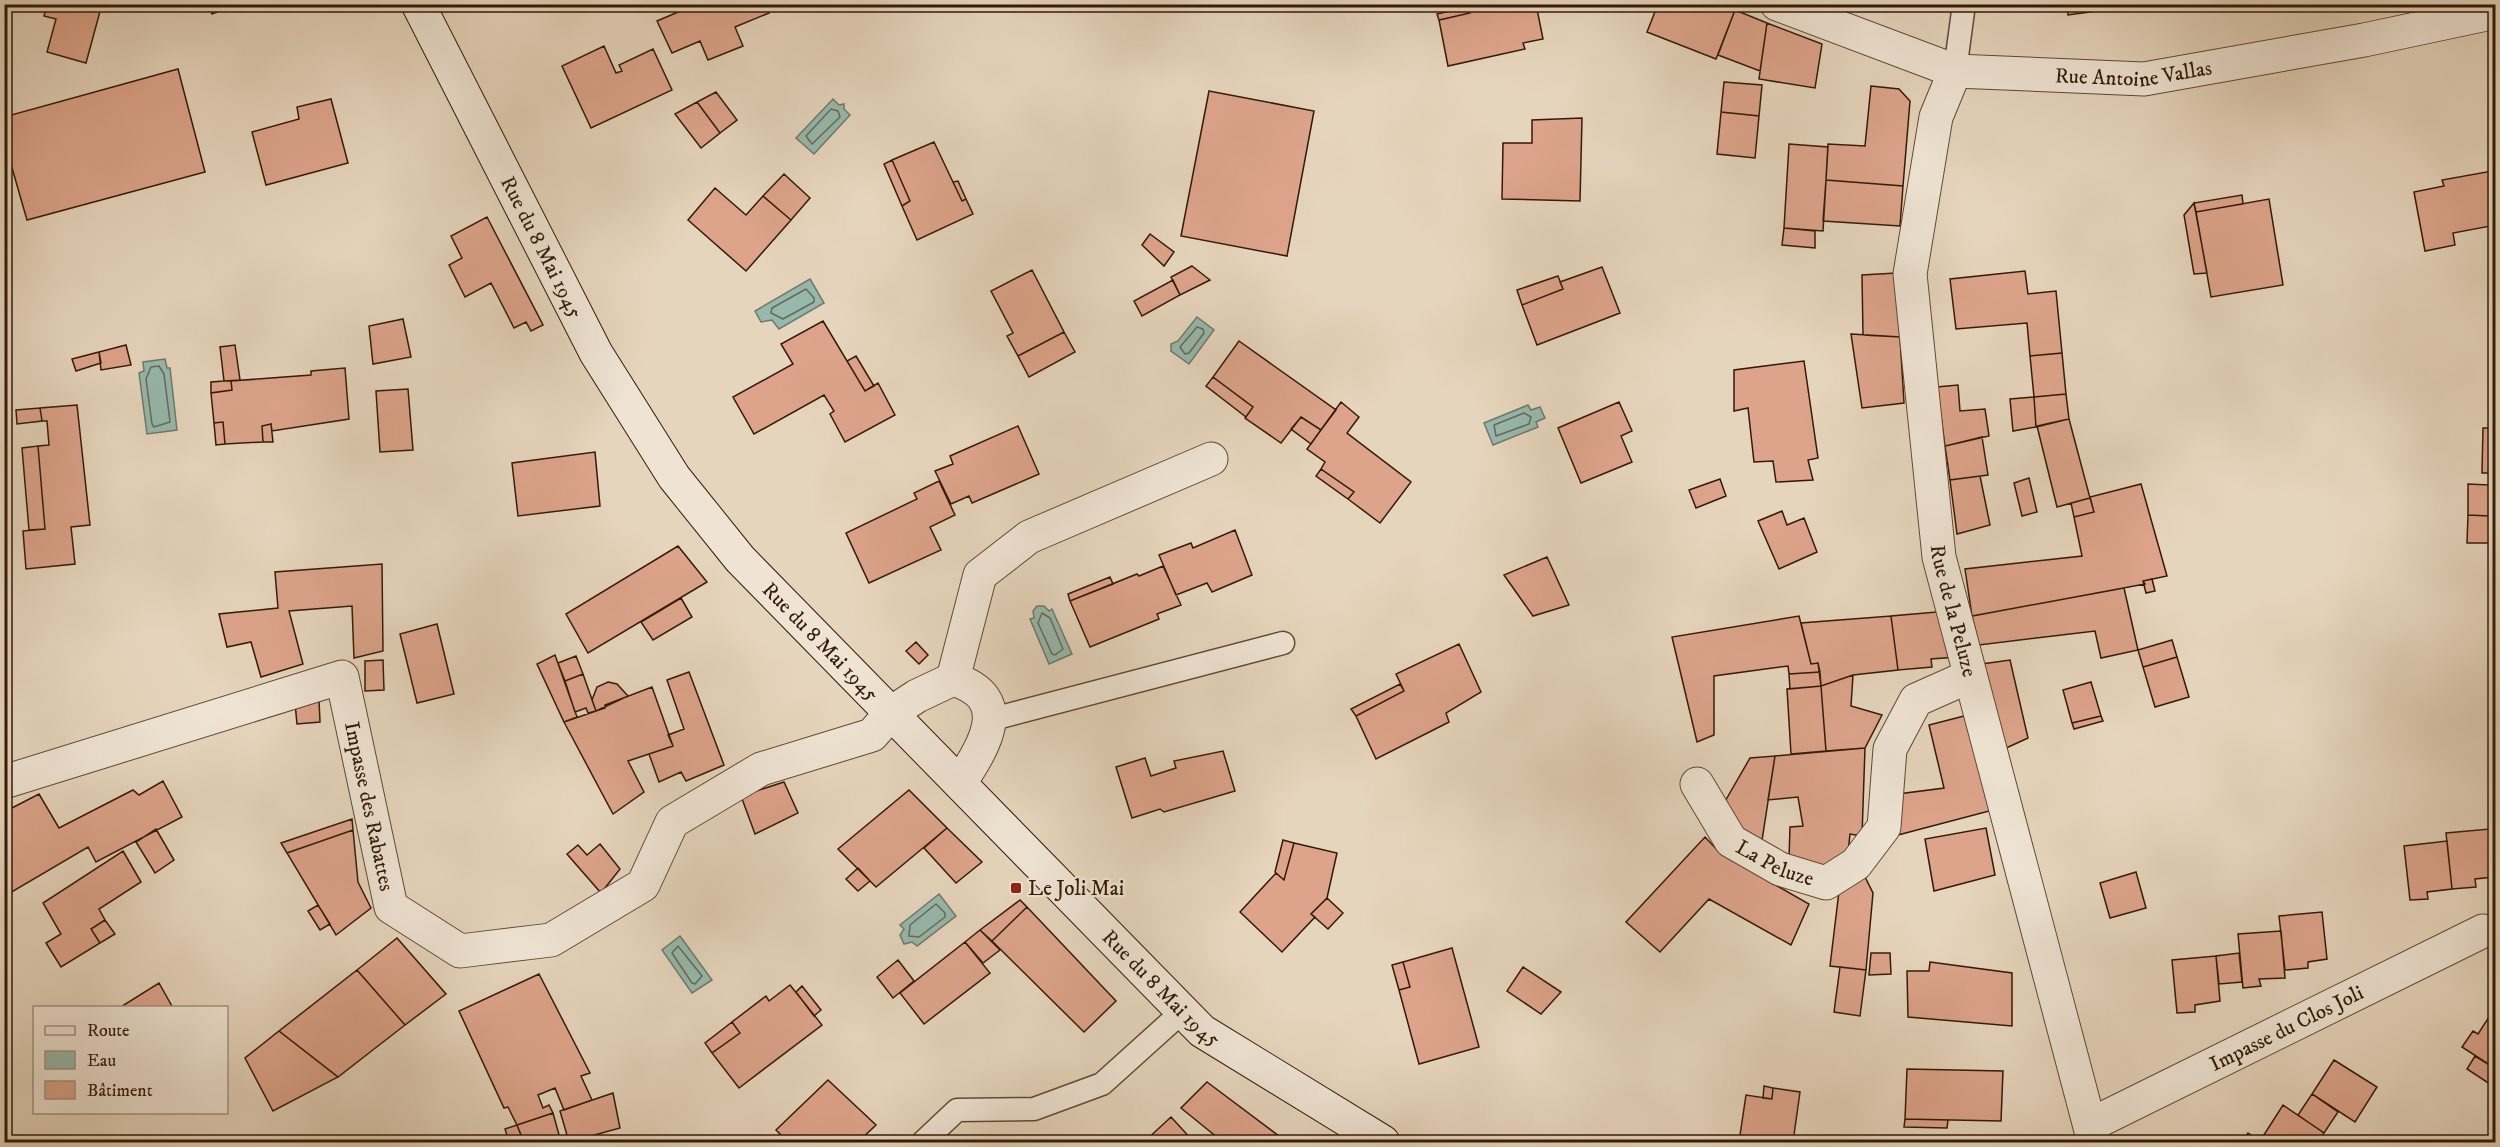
<svg xmlns="http://www.w3.org/2000/svg" width="2500" height="1147" font-family="'IM FELL DW Pica',serif">
<style>
.water{fill:#97b9ad;stroke:#6f796b;stroke-width:1.5}
.lines{fill:none;stroke-linecap:round;stroke-linejoin:round}
.shore{stroke:#656a5a;stroke-width:1.5}
.building{fill:#dda48b;stroke:#331a08;stroke-width:1.5}
.service-casing{stroke:#604935;stroke-width:25}
.minor-casing{stroke:#604935;stroke-width:35}
.secondary-casing{stroke:#331a08;stroke-width:35}
.service{stroke:#efe4d4;stroke-width:22}
.minor{stroke:#efe4d4;stroke-width:33}
.secondary{stroke:#efe4d4;stroke-width:33}
.poi-dot{fill:#8f2418;stroke:#efe4d4;stroke-width:2}
.labels{text-anchor:middle;stroke-width:4.5;stroke-linejoin:round;paint-order:stroke}
.street-label{font-size:21px;fill:#331a08;stroke:#efe4d4}
.poi-label{font-size:21px;fill:#331a08;stroke:#efe4d4;text-anchor:start}
</style>
<rect width="100%" height="100%" fill="#e6d5bd"/>
<filter id="stains"><feTurbulence type="fractalNoise" baseFrequency=".00333" numOctaves="4"/><feColorMatrix values="0 0 0 0 .2 0 0 0 0 .09 0 0 0 0 .02 0 0 0 .5 -.17"/></filter>
<radialGradient id="worn" r=".72"><stop offset=".6" stop-color="#630" stop-opacity="0"/><stop offset="1" stop-color="#630" stop-opacity=".3"/></radialGradient>
<path class="water" d="M833,99L839,105L844,104V109L850,115L814,154L796,138Z
M810,279L824,303L779,329L772,320L761,322L755,311Z
M1197,317L1214,330L1189,364L1171,351V344L1178,341Z
M165,359L167,368H170L177,430L147,434L139,373L144,371L143,362Z
M1528,405L1531,410L1540,407L1545,418L1536,422L1538,427L1493,445L1484,423Z
M1037,606H1044L1049,611L1052,609L1072,654L1049,664L1030,619L1034,618L1033,611Z
M939,894L956,916L917,946L912,942L904,944L900,935L904,929L900,925Z
M680,936L712,980L692,993L662,950Z"/>
<g class="lines">
<path class="shore" d="M831,109L838,111L840,117L812,144L806,136Z
M806,289L814,298V302L783,319L771,313L772,308Z
M1197,327L1203,329L1204,333L1189,353L1185,354L1180,347Z
M159,366L164,374L170,422L154,427L152,424L146,379L151,367Z
M1524,413L1531,417L1529,424L1496,436L1494,425Z
M1042,613L1050,618L1063,649L1055,655L1052,654L1038,623Z
M936,904L945,913V917L919,937L909,936L910,925Z
M678,946L702,976L695,984L692,983L672,953Z"/>
</g>
<path class="building" d="M47,4H102L86,63L47,52L56,19L44,16Z
M209,4H238L212,14Z
M697,4H765L769,13L735,27L743,46L708,60L700,41L672,53L657,21Z
M1479,4H1536L1543,39L1523,43L1525,49L1448,66L1439,20L1470,13L1468,7Z
M1658,4H1719L1735,10L1716,59L1647,32Z
M2067,4H2111L2112,9L2068,15Z
M1468,7L1470,13L1439,20L1437,14Z
M1735,10L1767,23L1760,71L1718,55Z
M1767,23L1822,44L1815,88L1759,79Z
M604,46L616,73L622,71L619,65L653,49L672,90L591,128L562,66Z
M178,69L205,172L27,220L4,140V117Z
M1724,82L1762,85L1759,116L1721,112Z
M1871,86L1899,89L1910,101L1903,186L1826,180L1828,144L1865,146Z
M1209,91L1314,111L1287,256L1181,236Z
M716,92L737,120L720,133L697,102Z
M331,99L348,163L266,185L252,132L299,119L297,107Z
M697,102L720,133L701,148L675,114Z
M1721,112L1759,116L1755,158L1717,154Z
M1582,118L1580,201L1502,199L1503,143H1532V120Z
M934,142L962,201L966,199L973,214L917,240L902,206L910,201L892,160Z
M1789,144L1828,147L1823,231L1784,228Z
M892,160L910,201L902,206L884,164Z
M2492,171L2496,190V225L2453,233L2455,245L2425,251L2414,192L2444,186L2442,180Z
M784,174L810,198L791,220L763,196Z
M1826,180L1903,186L1900,226L1823,221Z
M958,181L966,199L962,201L953,182Z
M715,188L746,215L763,196L791,220L746,271L688,220Z
M2242,195L2243,204L2196,212L2194,203Z
M2269,199L2283,285L2211,297L2196,212Z
M2194,203L2207,273L2194,274L2184,215Z
M487,217L543,325L531,331L526,322L514,328L491,283L465,297L449,265L462,258L451,236Z
M1784,228L1815,231V248L1782,245Z
M1150,234L1174,252L1164,266L1142,245Z
M1192,266L1210,280L1180,295L1171,277Z
M1602,267L1620,313L1537,345L1522,305L1563,289L1560,282Z
M1032,270L1064,332L1018,356L1007,336L1013,333L991,291Z
M2025,271L2028,294L2056,291L2062,353L2030,356L2027,323L1956,329L1950,279Z
M1896,273L1900,337L1863,335L1862,275Z
M1558,276L1563,289L1522,305L1517,290Z
M1173,280L1180,295L1142,316L1134,301Z
M403,319L411,357L373,364L369,326Z
M823,321L865,391L878,383L895,415L845,442L830,414L834,411L824,395L754,434L733,397L793,364L781,344Z
M1064,332L1075,352L1029,377L1018,356Z
M1851,334L1900,337L1904,403L1862,408Z
M1239,341L1336,410L1321,430L1301,417L1281,443L1245,418L1253,407L1213,377Z
M126,345L131,365L101,370L99,352Z
M235,345L240,380L224,381L220,347Z
M99,352L101,363L76,371L72,359Z
M2062,353L2066,394L2034,397L2030,356Z
M856,356L874,386L865,391L847,361Z
M1804,361L1818,458L1808,460L1813,480L1776,482L1773,461L1754,462L1748,408L1734,411V370Z
M345,368L349,419L272,431L271,424L262,426L263,442L225,444L223,422L214,423L211,393L232,390L231,381L311,375V371Z
M1213,377L1253,407L1246,417L1206,386Z
M224,381H231L232,390L211,393V382Z
M1958,385L1960,411L1985,409L1989,436L1945,446L1937,387Z
M408,389L413,450L380,452L376,391Z
M2066,394L2069,419L2036,427L2034,397Z
M2034,397L2036,427L2013,431L2010,399Z
M1341,402L1359,417L1347,433L1411,482L1380,523L1348,499L1354,492L1321,469L1325,462L1307,449Z
M1619,402L1632,431L1621,436L1632,462L1581,483L1558,428Z
M77,405L90,525L71,527L75,564L26,569L23,531L45,529L38,446L49,445L47,421H42L40,408Z
M40,408L42,421L17,424L16,410Z
M1301,417L1321,430L1311,444L1291,429Z
M2069,419L2090,498L2057,507L2037,426Z
M223,422L225,444L216,445L214,423Z
M271,424L273,442H263L262,426Z
M1018,426L1039,474L972,503L969,496L951,504L935,471L953,464L950,456Z
M2483,428H2496V543H2489V516L2468,515V484L2489,485V473H2482Z
M1982,437L1988,475L1950,480L1945,446Z
M38,446L45,529L29,530L22,448Z
M595,452L600,506L518,516L512,463Z
M1321,469L1354,492L1348,499L1316,476Z
M1980,476L1990,525L1957,534L1950,480Z
M2029,478L2037,512L2022,516L2014,483Z
M1720,479L1726,496L1696,508L1689,490Z
M939,481L955,515L930,527L941,550L869,583L846,533L917,499L914,493Z
M2141,484L2167,576L2143,581L2145,584L1972,616L1965,569L2082,556L2074,517L2094,512L2090,497Z
M2090,498L2094,512L2074,517L2071,503Z
M1782,511L1787,525L1804,518L1817,552L1779,569L1758,521Z
M2468,515L2489,516V543H2467Z
M1235,530L1252,575L1212,592L1207,583L1176,595L1159,555L1191,543L1193,548Z
M678,546L707,582L588,653L566,614Z
M1547,557L1569,605L1533,616L1504,575Z
M382,564L383,651L354,658L352,606L289,611L303,664L261,677L251,642L227,647L219,614L278,608L275,572Z
M1163,566L1181,605L1157,614L1159,619L1090,647L1070,601L1137,574L1139,576Z
M1110,577L1113,584L1070,601L1068,594Z
M2152,579L2155,591L2146,593L2143,581Z
M2124,588L2138,650L2101,658L2095,631L1979,645L1972,616Z
M681,598L692,617L653,640L641,622Z
M1948,611L1957,657L1931,659L1932,667L1898,670L1891,616Z
M1799,616L1811,664L1818,663L1820,672L1789,674L1788,666L1714,676V735L1697,742L1672,637Z
M1891,616L1898,670L1853,675L1821,686L1818,663L1811,664L1801,623Z
M437,624L454,694L417,703L400,634Z
M2172,640L2177,657L2143,667L2138,650Z
M916,642L928,655L919,664L906,651Z
M1459,644L1481,692L1446,713L1449,722L1376,759L1356,716L1404,691L1396,674Z
M555,655L577,717L564,722L537,664Z
M576,656L583,674L565,681L558,663Z
M2177,657L2189,697L2155,707L2143,667Z
M383,660L384,690L365,691V661Z
M2010,660L2028,738L2002,750L1982,664Z
M689,672L724,765L686,781L681,772L659,782L649,754L673,746L668,735L684,729L667,680Z
M1820,672L1821,686L1790,689L1789,674Z
M583,674L596,711L588,713L586,708L575,712L565,681Z
M1853,675L1851,706L1882,715L1865,748L1826,751L1821,686Z
M608,682L617,684L628,696L596,711L592,700L597,687Z
M2091,682L2101,716L2072,723L2063,690Z
M1400,684L1404,691L1356,716L1351,709Z
M1821,686L1826,751L1791,754L1787,689Z
M652,687L673,746L628,761L644,792L613,814L564,722L605,708V705Z
M319,700L320,722L297,724L295,703Z
M1968,715L1993,810L1898,835V794L1944,788L1929,725Z
M2101,716L2103,721L2074,729L2072,723Z
M1865,748L1862,836L1850,834L1848,853L1826,867L1789,859L1790,827L1803,826L1798,797L1768,800L1775,756Z
M1223,751L1235,791L1164,812L1160,809L1132,818L1116,767L1145,758L1151,776L1176,768L1174,761Z
M1775,756L1761,847L1720,810L1750,758Z
M163,781L182,817L96,862L88,847L10,893L4,880V806L8,810L39,794L59,828L133,790L139,795Z
M784,782L798,813L755,834L741,796Z
M909,790L947,828L876,887L838,849Z
M352,819L353,830L287,853L281,843Z
M947,828L982,862L956,883L924,848Z
M1986,828L1995,875L1934,891L1925,839Z
M156,829L174,860L155,873L136,842Z
M2490,829L2494,877L2475,879L2476,887L2452,889L2446,833Z
M353,830L358,882L371,908L336,935L287,853Z
M1705,837L1721,854L1809,904L1791,945L1709,899L1660,952L1626,922Z
M1283,840L1294,843L1284,880L1275,872Z
M2447,841L2452,889L2427,892L2428,899L2410,900L2404,846Z
M1294,843L1337,853L1327,898L1311,914L1315,917L1282,952L1240,912L1276,873L1284,880Z
M600,844L620,869L601,893L567,854L578,845L587,855Z
M123,851L141,882L99,909L105,920L91,929L100,943L61,967L46,943L61,934L43,903Z
M858,868L870,881L858,891L846,879Z
M2136,872L2146,908L2110,918L2100,883Z
M1863,873L1873,893L1866,970L1830,966L1840,883Z
M1327,898L1343,913L1328,929L1311,914Z
M1020,900L1027,907L992,941L980,930Z
M318,905L330,924L320,930L308,911Z
M1027,907L1116,1001L1084,1032L992,941Z
M2322,912L2327,959L2308,962V968L2285,970L2279,916Z
M105,920L115,934L100,943L91,929Z
M980,930L1000,950L983,963L965,942Z
M2281,931L2285,978L2259,979L2261,986L2243,988L2238,934Z
M397,938L446,994L405,1025L357,970Z
M965,942L990,973L924,1024L900,993Z
M1452,948L1479,1047L1419,1064L1399,990L1410,987L1403,962Z
M1871,953H1890L1891,974L1869,975Z
M2239,953L2242,982L2219,984L2216,956Z
M2216,956L2220,1001L2195,1005V1012L2177,1013L2172,960Z
M898,960L914,981L893,998L877,977Z
M1403,962L1410,987L1399,990L1392,965Z
M1930,962L2012,973V1026L1908,1017L1907,971H1929Z
M1523,967L1561,992L1541,1014L1507,991Z
M1840,967L1866,970L1860,1016L1834,1012Z
M357,970L405,1025L338,1077L279,1031Z
M539,974L590,1073L581,1076L592,1100L564,1110L555,1088L538,1095L543,1108L549,1105L553,1113L517,1125L508,1107L504,1108L459,1011Z
M159,983L173,1008H119Z
M790,985L822,1025L739,1088L712,1053L740,1033L732,1022L766,996L769,1001Z
M802,986L821,1010L814,1016L796,992Z
M2491,1014L2496,1017V1069L2462,1047L2473,1031L2478,1034Z
M732,1022L740,1033L712,1053L705,1043Z
M279,1031L338,1077L273,1111L245,1058Z
M2475,1056L2496,1069V1088L2467,1069Z
M2334,1060L2377,1087L2355,1122L2312,1094Z
M1907,1069L2003,1071L2001,1121L1905,1119Z
M828,1080L876,1125L858,1142H788L776,1130Z
M1207,1082L1287,1142H1223L1181,1108Z
M1764,1086L1773,1088L1772,1099L1763,1098Z
M1773,1088L1800,1092L1793,1142H1739L1746,1095L1772,1099Z
M613,1093L620,1128L569,1142L560,1111Z
M2312,1094L2338,1112L2324,1133L2298,1115Z
M2283,1105L2324,1133L2318,1142L2260,1141Z
M553,1113L561,1142H524L517,1125Z
M1171,1117L1194,1142H1144Z
M1905,1119L1948,1120L1947,1128L1904,1127Z
M517,1125L522,1138L509,1142L505,1129Z
M2248,1133L2260,1141L2262,1142H2242Z"/>
<g class="lines">
<g class="service-casing">
<path id="service" d="M1955,71L1964,4
M989,720L1283,643
M923,1142L957,1110L1034,1109L1102,1084L1183,1011"/>
</g>
<g class="minor-casing">
<g id="minor">
<path id="s1" d="M1777,4L1955,71L2144,79L2364,40L2496,12"/>
<path id="s2" d="M1955,71L1936,117L1910,274L1939,557L2094,1142"/>
<path d="M953,679L980,575L1029,537L1211,459"/>
<path id="s3" d="M4,782L342,677L391,907L460,951L551,940L643,885L672,822L761,769L872,735L891,713L917,696L953,679C1015,698 984,746 960,783"/>
<path id="s4" d="M1697,784L1731,841L1780,869L1826,883L1856,864L1884,827L1890,749L1916,700L1970,676"/>
<path id="s5" d="M2090,1125L2483,931"/>
</g>
</g>
<g class="secondary-casing">
<g id="secondary">
<path id="s6" d="M418,4L596,353L674,477L740,559L1202,1031L1383,1142"/>
</g>
</g>
<use href="#service" class="service"/>
<use href="#minor" class="minor"/>
<use href="#secondary" class="secondary"/>
</g>
<rect class="poi-dot" x="1010" y="882" width="12" height="12" rx="3"/>
<g class="labels">
<g class="street-label">
<text dy="7" stroke="none"><textPath href="#s1" startOffset="369">Rue Antoine Vallas</textPath></text>
<text dy="7" stroke="none"><textPath href="#s6" startOffset="273">Rue du 8 Mai 1945</textPath></text>
<text dy="7" stroke="none"><textPath href="#s2" startOffset="549">Rue de la Peluze</textPath></text>
<text dy="7" stroke="none"><textPath href="#s6" startOffset="759">Rue du 8 Mai 1945</textPath></text>
<text dy="7" stroke="none"><textPath href="#s3" startOffset="486">Impasse des Rabattes</textPath></text>
<text dy="7" stroke="none"><textPath href="#s4" startOffset="116">La Peluze</textPath></text>
<text dy="7" stroke="none"><textPath href="#s6" startOffset="1245">Rue du 8 Mai 1945</textPath></text>
<text dy="7" stroke="none"><textPath href="#s5" startOffset="219">Impasse du Clos Joli</textPath></text>
</g>
<g class="poi-label">
<text x="1028" y="895">Le Joli Mai</text>
</g>
</g>
<rect width="2500" height="1147" fill="none" stroke="#e6d5bd" stroke-width="24"/>
<rect x="6" y="6" width="2488" height="1135" fill="none" stroke="#331a08" stroke-width="3"/>
<rect x="12" y="12" width="2476" height="1123" fill="none" stroke="#331a08" stroke-width="1.5"/>
<rect x="33" y="1006" width="195" height="108" fill="#efe4d4" stroke="#a49382" stroke-width="1.5"/>
<rect x="45" y="1026" width="30" height="9" fill="#efe4d4" stroke="#a49382" stroke-width="1.5"/>
<text x="87" y="1036" font-size="18" fill="#331a08">Route</text>
<rect x="45" y="1051" width="30" height="18" fill="#97b9ad" stroke="#a49382" stroke-width="1.5"/>
<text x="87" y="1066" font-size="18" fill="#331a08">Eau</text>
<rect x="45" y="1081" width="30" height="18" fill="#dda48b" stroke="#a49382" stroke-width="1.5"/>
<text x="87" y="1096" font-size="18" fill="#331a08">Bâtiment</text>
<rect width="100%" height="100%" filter="url(#stains)"/>
<rect width="100%" height="100%" fill="url(#worn)"/>
</svg>
